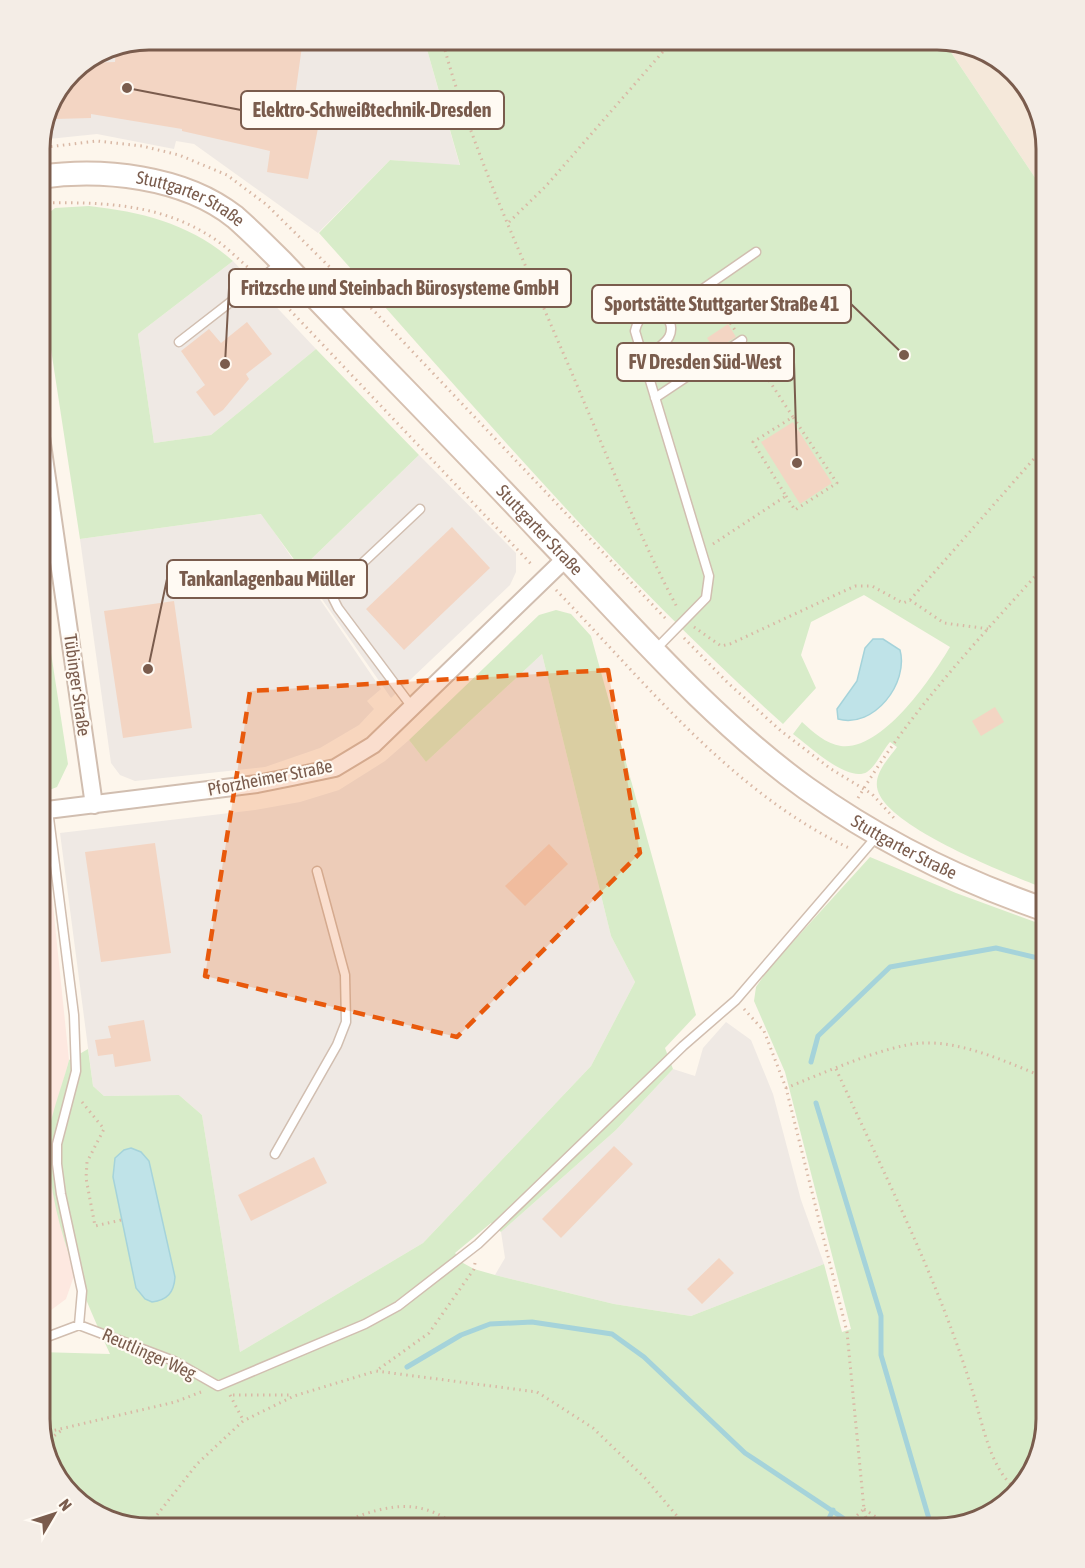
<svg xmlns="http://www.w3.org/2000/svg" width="1085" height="1568" font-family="'Asap Condensed',sans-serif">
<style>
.residential{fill:#f5e8da}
.commercial{fill:#fde8e0}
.industrial{fill:#efe9e4}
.green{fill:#d8ecc9}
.water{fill:#bfe3e8;stroke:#a5d3da;stroke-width:1.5}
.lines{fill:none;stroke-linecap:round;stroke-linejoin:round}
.stream{stroke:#a5d3da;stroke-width:5}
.building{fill:#f3d5c3}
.service-casing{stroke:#d1beb0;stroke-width:11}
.minor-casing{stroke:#d1beb0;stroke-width:20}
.secondary-casing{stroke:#d6c0b0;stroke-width:26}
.path{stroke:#d9b8a5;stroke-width:3;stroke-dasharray:1.5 4.5;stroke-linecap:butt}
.service{stroke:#fff;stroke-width:8}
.minor{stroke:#fff;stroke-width:16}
.secondary{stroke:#fff;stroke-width:22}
.marked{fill:#e8590c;fill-opacity:0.2;stroke:#e8590c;stroke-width:4.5;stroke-dasharray:12 8;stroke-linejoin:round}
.labels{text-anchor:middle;stroke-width:4.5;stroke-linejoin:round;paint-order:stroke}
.street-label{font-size:18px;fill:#7a5c4d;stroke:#fffaf3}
.rim{fill:none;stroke:#7a5c4d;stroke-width:3}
.leader{fill:none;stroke:#7a5c4d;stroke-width:2}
.callout-dot{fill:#7a5c4d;stroke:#fffaf3;stroke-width:2}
.callout{fill:#fffaf3;stroke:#7a5c4d;stroke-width:2}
.callout-label{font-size:20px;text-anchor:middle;font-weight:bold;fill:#7a5c4d}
</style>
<rect width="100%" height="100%" fill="#fdf6ec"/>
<path class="residential" d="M942,39L992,54L1032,94L1046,148V194Z"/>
<path class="commercial" d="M45,828L69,1060L47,1142L53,1193L74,1276L66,1299L39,1319V829Z"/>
<path class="industrial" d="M148,39H424L460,166L390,160L318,233L194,144L176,141L174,149L97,134L39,140L50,100L76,66Z
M233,261L316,349L211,435L154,443L138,334Z
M419,455L516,553V572L510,585L391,698L301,569Z
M262,514L381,689L367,701L374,709L359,725L320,748L265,767L135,781L120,775L111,763L80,539Z
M542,654L611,936L635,982L591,1066L423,1243L240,1352L202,1115L179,1095L104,1096L93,1086L60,833L255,810L300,802L339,790L385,761L409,740L426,762Z
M726,1022L751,1040L773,1094L801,1200L824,1264L691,1316L614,1304L495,1275L505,1258L501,1232L616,1130L673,1069L695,1076L703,1048Z"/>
<path class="green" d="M424,39H818L821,43L827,39H942L1046,194V633L1035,641L1046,658V889C1011,875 882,826 877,787C875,772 889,758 897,747L890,742C883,750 876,766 867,772C848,783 809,746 793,734L802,722C813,732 826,744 841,746C883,751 932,677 950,647L864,595L811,622L801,655L816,688L783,724C615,574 469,400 319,233L390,160L460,165Z
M89,206C143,212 191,224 233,261L138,334L154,443L211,435L316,349L419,455L301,569L261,514L80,539L39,271V221L55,208Z
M39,574L68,764L57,787L39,794Z
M556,610L571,614L591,636L696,1015L665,1048L673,1069L616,1130L501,1232L491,1223L455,1253L463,1263L474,1269L495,1275L614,1304L691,1316L824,1264L842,1332L851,1329L785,1072L754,1001L756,987L770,967L870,857L956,893L1046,926V1420L1031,1475L991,1515L937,1529H141L88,1511L53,1474L39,1420V1352L110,1354C80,1288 49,1218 48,1144C47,1124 64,1081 69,1060L88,1049L93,1086L104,1096L179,1095L202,1115L240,1352L423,1243L591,1066L635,982L611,936L542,654L426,762L409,740L539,615Z"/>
<path class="water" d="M873,639H883L900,650C909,683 874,729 838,719L837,709L857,681L865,648Z
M131,1148L141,1152L149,1161L175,1277C174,1293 167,1300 152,1302L145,1299L136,1288L113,1177L115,1158L124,1150Z"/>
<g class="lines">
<path class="stream" d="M811,1062L818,1036L890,967L996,948L1046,960
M816,1103L881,1316V1355L932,1529
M407,1367L461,1335L490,1324L532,1322L612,1334L644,1357L745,1453L843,1518
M824,1529L833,1510"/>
</g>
<path class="building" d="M148,39H303L291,125L318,128L308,179L267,172L270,151L182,131V129L91,114V118L55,119L54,95L76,66L84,63L115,62L116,51Z
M247,322L272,354L246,374L249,379L223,410L214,416L196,392L205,385L181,351L209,329L221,343Z
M728,324L736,337L715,350L707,338Z
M793,422L832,483L800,504L761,442Z
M452,527L490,568L404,650L366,609Z
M174,601L192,728L123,738L104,611Z
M995,707L1004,722L981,736L972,721Z
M155,843L171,953L101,962L85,852Z
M549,844L568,864L525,906L505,886Z
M144,1020L151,1061L115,1067L113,1054L98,1056L95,1040L111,1038L108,1026Z
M614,1146L633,1164L561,1238L542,1219Z
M314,1157L327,1183L251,1221L238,1195Z
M719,1258L734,1273L702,1304L687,1289Z"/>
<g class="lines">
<g class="service-casing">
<path id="service" d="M665,315L756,252
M179,342L282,262
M643,358C652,352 664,346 669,337C680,315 643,296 635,331L709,576L706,598L655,650
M655,398L742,340
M412,707L338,608L333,598L336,588L420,509
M275,1154L337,1045L346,1022L345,975L317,871
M79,1325L174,1361L218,1386L365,1324L398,1306L478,1244L683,1046L736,1000L877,836
M39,1340L79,1325L82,1291L61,1194L57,1164V1144L76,1071L74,1015L48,810"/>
</g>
<g class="minor-casing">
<path id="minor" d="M39,423L94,805
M39,811L257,784L292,777L335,768L373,745L566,558"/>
</g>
<g class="secondary-casing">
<g id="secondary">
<path id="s1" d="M39,177C102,168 183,176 235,217C251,231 267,247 282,262C368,353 457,442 543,534C627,621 708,717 806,788C880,841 961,881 1046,910"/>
</g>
</g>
<path class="path" d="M442,39C469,142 519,250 561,348C599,435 633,525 678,609
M39,148L97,141L142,146L179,155L227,175L267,205L376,313L667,620
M39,198L40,203C101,202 160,203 213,238C227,247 239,260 252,271
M509,222L546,186L674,39
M269,288L533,566
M714,298L735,330
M786,496L795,510L837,483L793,417
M713,544L786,496L753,442L793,417L749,350
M556,590C646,683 730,791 849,848
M910,600L1046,445
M694,627L721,646L730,644L855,586H872L903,603L910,600L944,623L989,629
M684,638L727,682L781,731L831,769L872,794L894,818
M858,798C910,711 979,639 1046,564
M744,1009L764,1031L786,1088L847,1332L864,1509L854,1518V1529
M836,1069C885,1176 940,1283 974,1396C983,1426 991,1470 1016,1489
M786,1088C821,1074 886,1045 922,1043C963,1041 1009,1063 1046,1078
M82,1102L104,1129L87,1162L86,1178L95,1226L121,1220
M475,1263L474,1269L429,1333L376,1371L537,1392L593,1428L645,1478L688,1529
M230,1395L243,1420
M233,1395H293
M43,1433L175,1402L201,1392
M45,1443L63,1429
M864,1509L894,1529
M864,1510L869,1529
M146,1529L197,1464L243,1421L294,1396L376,1371
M323,1529C374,1511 413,1489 460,1529"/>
<use href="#service" class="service"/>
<use href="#minor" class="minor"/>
<use href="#secondary" class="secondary"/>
</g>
<path class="marked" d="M608,670L640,853L457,1037L205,976L250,691Z"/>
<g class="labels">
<g class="street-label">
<text dy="6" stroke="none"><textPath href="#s1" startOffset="156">Stuttgarter Straße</textPath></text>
<text dy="6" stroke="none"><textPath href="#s1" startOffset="642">Stuttgarter Straße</textPath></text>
<text transform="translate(77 685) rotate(82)" y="6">Tübinger Straße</text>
<text transform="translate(270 778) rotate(-11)" y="6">Pforzheimer Straße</text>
<text dy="6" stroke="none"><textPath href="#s1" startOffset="1128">Stuttgarter Straße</textPath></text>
<text transform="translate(149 1354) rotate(24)" y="6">Reutlinger Weg</text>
</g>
</g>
<path d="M0 0H1085V1568H0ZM149 50H937A99 99 0 0 1 1036 149V1419A99 99 0 0 1 937 1518H149A99 99 0 0 1 50 1419V149A99 99 0 0 1 149 50Z" fill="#f4ede6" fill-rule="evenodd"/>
<path class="rim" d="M149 50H937A99 99 0 0 1 1036 149V1419A99 99 0 0 1 937 1518H149A99 99 0 0 1 50 1419V149A99 99 0 0 1 149 50Z"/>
<path class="leader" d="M127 88L241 110M225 364L229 288M904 355L851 304M797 463L794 362M148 669L167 579"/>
<g class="callout-dot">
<circle cx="127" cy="88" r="6"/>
<circle cx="225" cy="364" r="6"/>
<circle cx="904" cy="355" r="6"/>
<circle cx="797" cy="463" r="6"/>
<circle cx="148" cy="669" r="6"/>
</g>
<g class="callout">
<rect x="241" y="91" width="263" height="38" rx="6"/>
<rect x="229" y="269" width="342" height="38" rx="6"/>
<rect x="592" y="285" width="259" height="38" rx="6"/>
<rect x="617" y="343" width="177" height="38" rx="6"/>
<rect x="167" y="560" width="200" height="38" rx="6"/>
</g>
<g class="callout-label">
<text x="372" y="117">Elektro-Schweißtechnik-Dresden</text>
<text x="400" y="295">Fritzsche und Steinbach Bürosysteme GmbH</text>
<text x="722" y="311">Sportstätte Stuttgarter Straße 41</text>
<text x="705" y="369">FV Dresden Süd-West</text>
<text x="267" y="586">Tankanlagenbau Müller</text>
</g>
<g transform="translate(54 1514) rotate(51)" stroke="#fffaf3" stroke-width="4.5" paint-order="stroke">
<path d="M0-4.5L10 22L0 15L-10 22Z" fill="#7a5c4d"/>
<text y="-9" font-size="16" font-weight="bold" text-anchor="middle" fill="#7a5c4d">N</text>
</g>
</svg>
